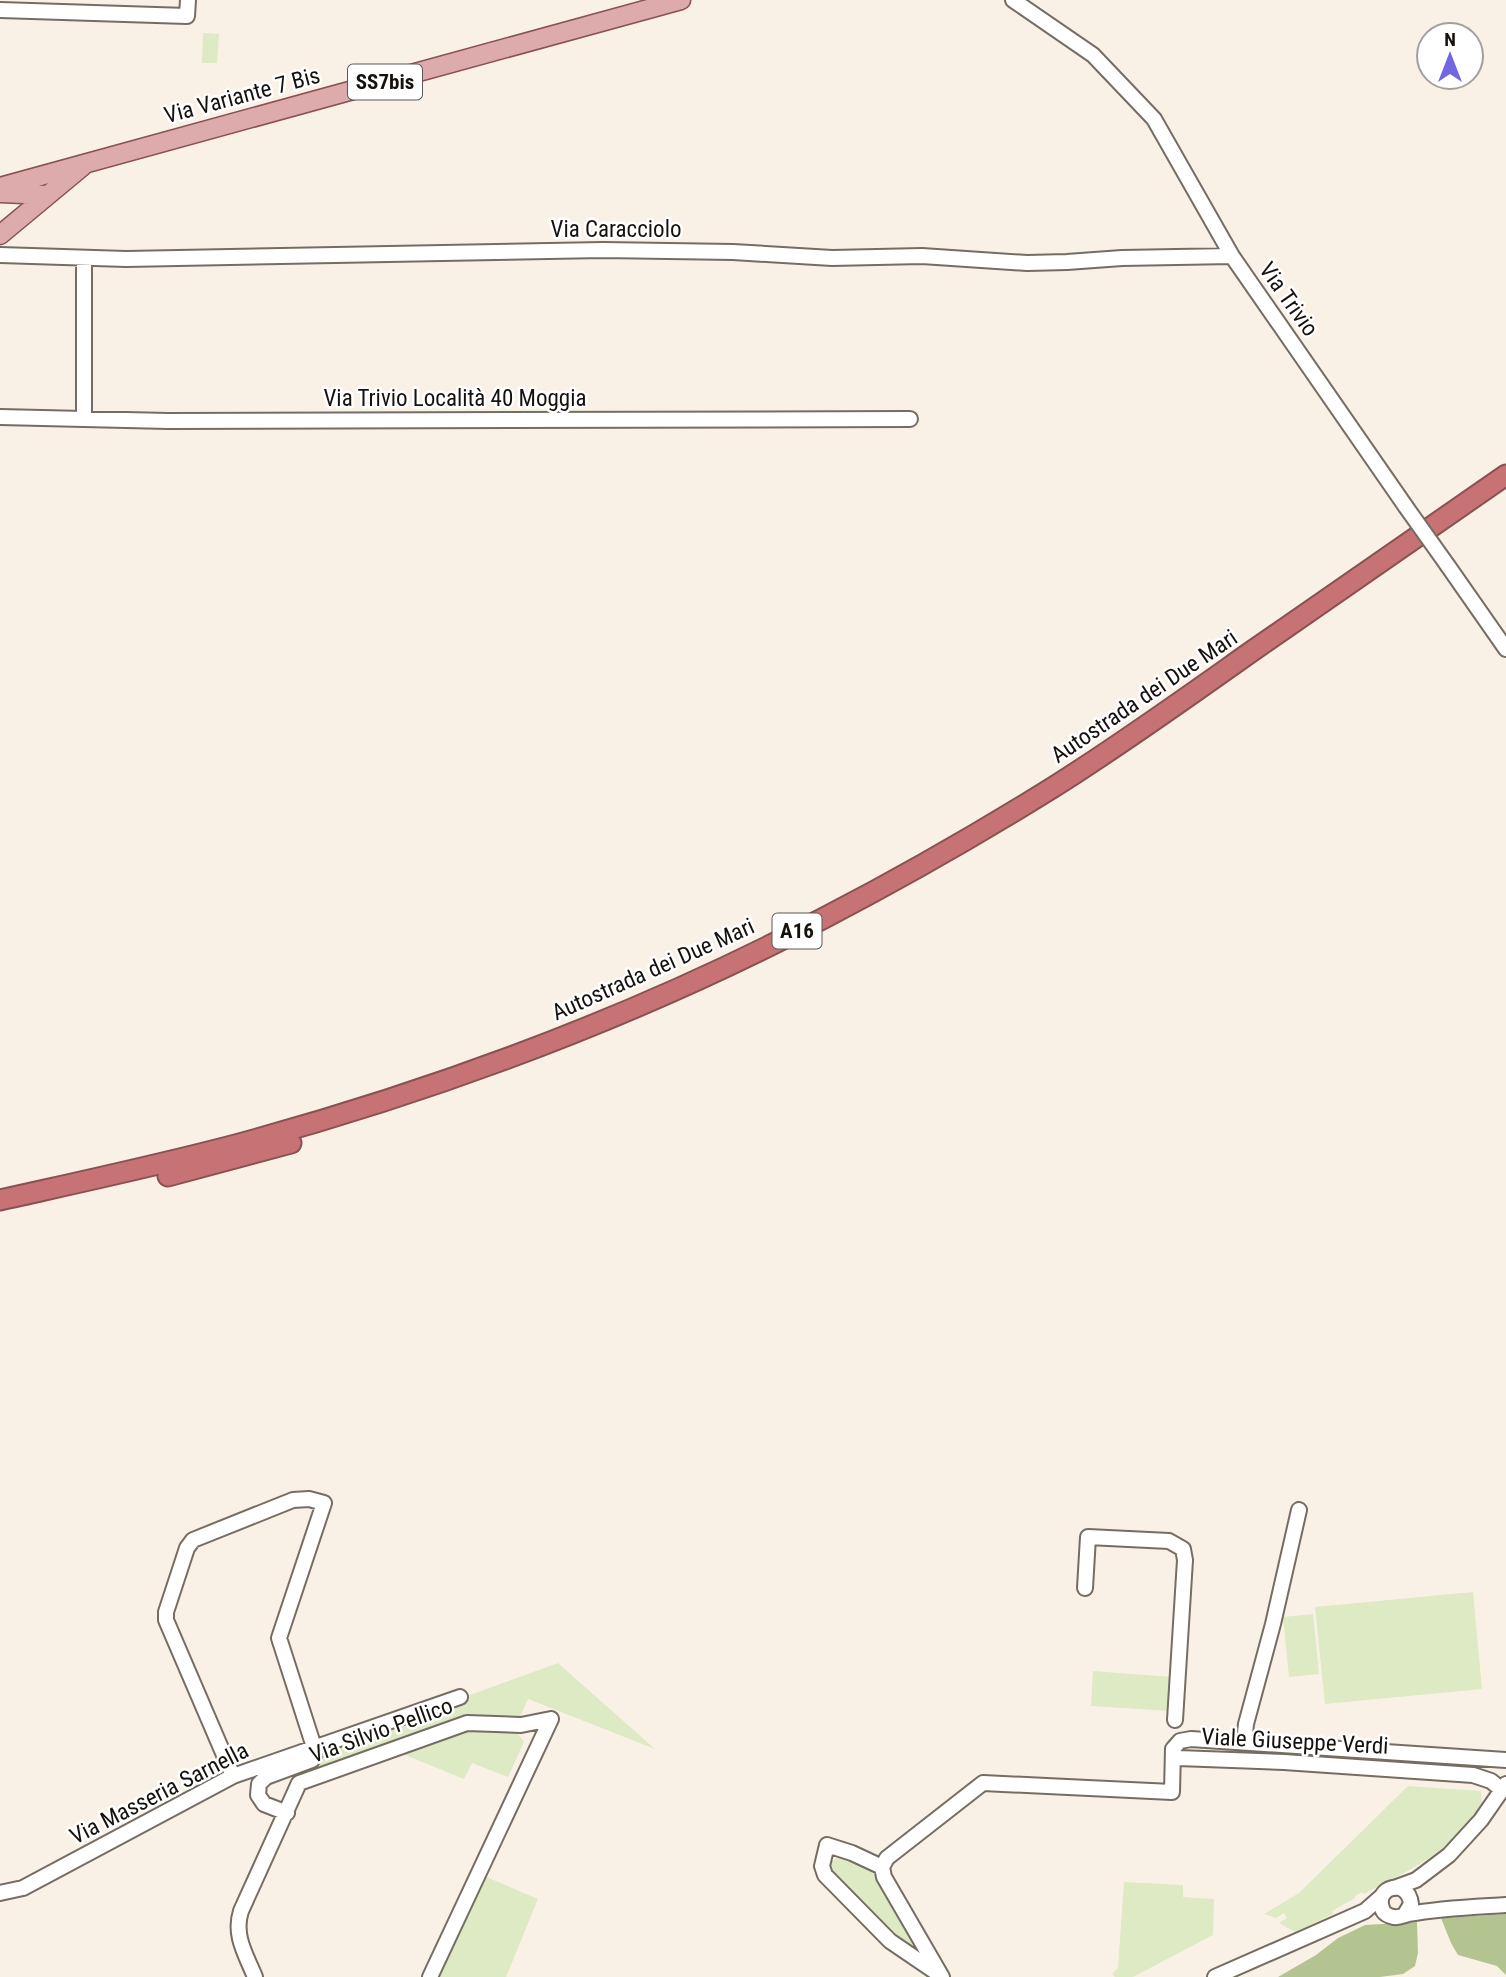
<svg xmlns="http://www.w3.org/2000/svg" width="1506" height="1977" font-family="'Roboto Condensed',sans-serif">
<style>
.green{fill:#ddeac3}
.forest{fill:#b4c491}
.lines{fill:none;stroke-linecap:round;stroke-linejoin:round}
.minor-casing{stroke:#756d63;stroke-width:18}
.major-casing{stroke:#895151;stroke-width:21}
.highway-casing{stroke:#895151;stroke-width:23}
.minor{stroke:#fff;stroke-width:14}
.major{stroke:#ddabac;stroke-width:18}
.highway{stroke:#c77375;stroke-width:19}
.minor-bridge-casing{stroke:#756d63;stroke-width:18;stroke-linecap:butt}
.minor-bridge{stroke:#fff;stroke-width:14}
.labels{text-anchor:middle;stroke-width:5;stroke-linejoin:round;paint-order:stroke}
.shield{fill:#fff;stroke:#5b5956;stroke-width:2}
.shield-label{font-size:21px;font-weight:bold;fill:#15120e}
.street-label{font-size:23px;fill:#15120e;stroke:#fff}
</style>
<rect width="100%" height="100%" fill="#faf1e6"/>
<path class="green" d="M203,33L219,34L217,63H202Z
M1473,1592L1482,1689L1325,1704L1315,1607Z
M1313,1614L1319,1674L1289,1677L1283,1617Z
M558,1663L655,1749L528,1699L519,1719L469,1718L316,1770L321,1749Z
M1093,1671L1172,1677L1170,1711L1091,1706Z
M470,1728H514L524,1742L508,1777L472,1763L464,1779L398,1752Z
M1408,1786L1481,1791L1482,1804C1473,1815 1465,1828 1454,1838C1428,1863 1395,1877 1364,1894L1362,1892L1355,1896V1898L1332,1911L1333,1914L1295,1932L1279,1923L1287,1918L1284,1913L1276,1918L1264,1914L1299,1893Z
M840,1856L865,1865L880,1880L920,1949L912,1950L907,1948L831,1873V1862Z
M482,1875L538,1899L506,1977H437Z
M1124,1882L1183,1885V1897L1214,1899L1213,1935L1133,1977H1115L1112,1974L1118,1968Z"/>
<path class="forest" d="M1506,1914V1975L1497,1966L1458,1955L1451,1943L1441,1918Z
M1417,1922L1418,1953L1415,1966L1403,1974L1380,1977H1278L1316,1955L1338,1938L1365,1925Z"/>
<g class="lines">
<g class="minor-casing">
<path id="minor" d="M1013,0L1093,55L1154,119L1232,256L1406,507
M0,10L187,16L188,0
M0,255L126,259L603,250L733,252L832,258L922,256L1027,263L1067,262L1122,258L1232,256
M84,259V419
M0,417L168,421L910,419
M1448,566L1506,649
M1085,1588L1088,1537L1169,1541L1183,1549L1185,1560L1175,1720
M1244,1742L1246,1724L1273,1624L1299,1510
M1173,1749L1175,1755L1178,1758L1284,1762L1473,1775L1491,1781L1502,1790
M1173,1749L1180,1741L1191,1739L1506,1760
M233,1776L166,1620V1612L187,1548L193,1540L293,1500L309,1499L324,1503L279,1638L314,1747L315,1754L312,1760L266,1777L259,1784L258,1795L264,1804L287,1813
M882,1867L852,1853L827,1845L822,1866L825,1875L890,1941L937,1973
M1394,1888L1416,1880L1449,1855L1481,1820L1506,1784
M0,1893L23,1888L233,1776L460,1697
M1405,1914L1411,1904C1408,1877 1374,1887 1382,1908C1383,1913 1388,1916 1394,1917C1399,1918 1404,1915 1409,1914C1441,1908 1474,1907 1506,1905
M255,1977C246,1955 233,1935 241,1911L299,1783L467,1723L521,1725L551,1719
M430,1977L551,1719
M942,1977L884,1877L882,1867L887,1858L983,1783L1172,1792L1173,1749
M1215,1977L1365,1911L1382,1896"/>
</g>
<g class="major-casing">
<path id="major" d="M0,187L681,0
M0,193L47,195
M0,235L83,166"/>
</g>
<g class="highway-casing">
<path id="highway" d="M168,1176L291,1143
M0,1200C80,1182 160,1165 239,1144C441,1089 639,1015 824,918C901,878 978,834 1052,788C1119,746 1183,700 1248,654C1334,595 1420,535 1506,475"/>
</g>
<use href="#minor" class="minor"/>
<use href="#major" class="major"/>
<use href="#highway" class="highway"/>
<g class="minor-bridge-casing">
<path id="minor-bridge" d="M1406,507L1448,566"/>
</g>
<use href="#minor-bridge" class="minor-bridge"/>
</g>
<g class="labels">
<g class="shield">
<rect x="348" y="64.5" width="74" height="35" rx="5"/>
<rect x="772.5" y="913.5" width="49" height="35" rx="5"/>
</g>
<g class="shield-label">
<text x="385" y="89">SS7bis</text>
<text x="797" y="938">A16</text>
</g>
<g class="street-label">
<text transform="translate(242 95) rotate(-15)" y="8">Via Variante 7 Bis</text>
<text x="616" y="237">Via Caracciolo</text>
<text transform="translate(1289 299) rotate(55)" y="8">Via Trivio</text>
<text x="455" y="406">Via Trivio Località 40 Moggia</text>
<text transform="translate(1144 696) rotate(-34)" y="8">Autostrada dei Due Mari</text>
<text transform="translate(653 969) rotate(-24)" y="8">Autostrada dei Due Mari</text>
<text transform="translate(381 1730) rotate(-20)" y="8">Via Silvio Pellico</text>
<text transform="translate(1295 1741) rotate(3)" y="8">Viale Giuseppe Verdi</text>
<text transform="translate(159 1793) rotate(-27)" y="8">Via Masseria Sarnella</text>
</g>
</g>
<g transform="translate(1450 56)"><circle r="33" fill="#ffffff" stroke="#a1a09f" stroke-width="2"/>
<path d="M0-5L12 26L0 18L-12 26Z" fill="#7167e2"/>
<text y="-10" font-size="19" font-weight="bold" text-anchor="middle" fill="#15120e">N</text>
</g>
</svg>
